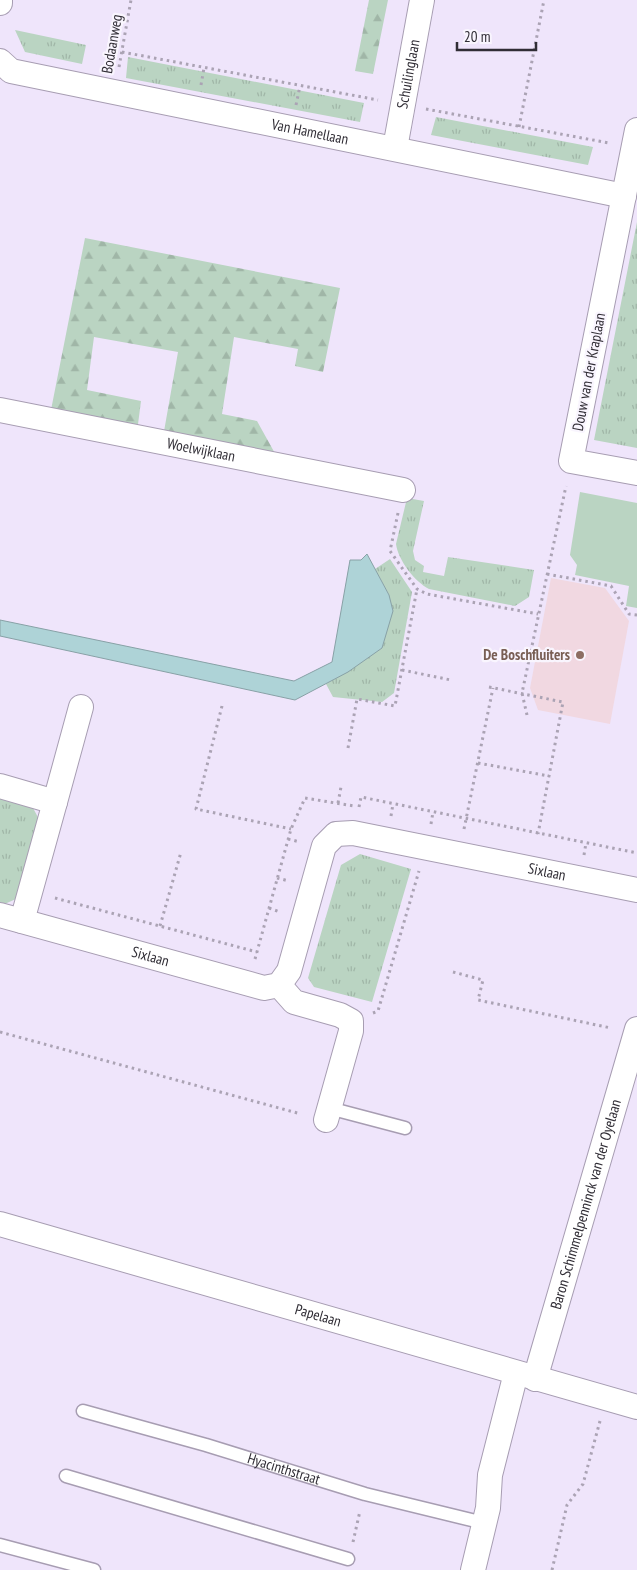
<svg xmlns="http://www.w3.org/2000/svg" width="637" height="1570" font-family="'PT Sans Narrow',sans-serif">
<style>
.education{fill:#f1d8e1}
.grass{fill:url(#grass-tufts)}
.forest{fill:url(#forest-firs)}
.pitch{fill:#bad4c2}
.water{fill:#aed3d7;stroke:#88a1a6}
.lines{fill:none;stroke-linecap:round;stroke-linejoin:round}
.lane-casing{stroke:#a79db2;stroke-width:15}
.street-casing{stroke:#a79db2;stroke-width:26}
.path{stroke:#aba3b4;stroke-width:3;stroke-dasharray:2.5 4;stroke-linecap:butt}
.lane{stroke:#fff;stroke-width:12}
.street{stroke:#fff;stroke-width:24}
.education-dot{fill:#8d6e63;stroke:#f9f5fe;stroke-width:2}
.labels{text-anchor:middle;stroke-width:4.5;stroke-linejoin:round;paint-order:stroke}
.street-label{font-size:15px;fill:#302d35;stroke:#f9f5fe}
.education-label{font-size:15px;font-weight:bold;fill:#785e54;stroke:#f9f5fe;text-anchor:end}
</style>
<defs>
<pattern id="grass-tufts" width="24" height="20" patternUnits="userSpaceOnUse" patternTransform="scale(1.25)"><rect width="24" height="20" fill="#bad4c2"/><path d="M3 7l-1-3M5 7V3M7 7l1-3M15 17l-1-3M17 17v-4M19 17l1-3" fill="none" stroke="#a0b6a7"/></pattern>
<pattern id="forest-firs" width="22" height="20" patternUnits="userSpaceOnUse" patternTransform="scale(1.25)"><rect width="22" height="20" fill="#bad4c2"/><path d="M5 1l3.5 6h-7zM16 11l3.5 6h-7z" fill="#a0b6a7"/></pattern>
</defs>
<rect width="100%" height="100%" fill="#efe5fb"/>
<path class="education" d="M551,578L605,588L629,621L610,724L538,710L530,688Z"/>
<path class="grass" d="M15,30L86,45L82,64L25,52Z
M128,57L364,103L360,122L126,78Z
M436,117L593,147L588,165L431,135Z
M637,222V448L594,440Z
M407,498L424,501L413,551L415,560L424,566L423,572L444,576L448,557L534,570L529,597L515,606L429,589C415,582 398,560 396,544Z
M390,559L412,592L394,693L382,702L333,697L326,684L382,648L389,595L375,569Z
M0,798L33,808L40,821L16,899L0,906Z
M360,854L411,869L372,1002L314,987L308,978L341,865Z"/>
<path class="forest" d="M369,0H388L373,74L355,71Z
M85,238L340,288L323,372L295,366L298,349L234,337L222,414L257,421L277,457L163,437L178,352L94,337L87,390L141,401L137,432L50,415Z"/>
<path class="pitch" d="M580,492L637,503V608L626,606L629,586L575,575L577,565L570,555Z"/>
<path class="water" d="M367,554L389,595L393,611L382,648L348,672L295,700L0,636V620L294,681L332,662L350,560H361Z"/>
<g class="lines">
<g class="lane-casing">
<g id="lane">
<path d="M329,1108L405,1128"/>
<path id="s1" d="M83,1411L206,1445L365,1494L484,1523"/>
<path d="M66,1476L348,1559"/>
<path d="M0,1545L94,1570"/>
</g>
</g>
<g class="street-casing">
<g id="street">
<path d="M0,3V0"/>
<path id="s2" d="M0,61L11,71L624,196"/>
<path d="M637,130L571,461L637,473"/>
<path id="s3" d="M395,148L422,0"/>
<path id="s4" d="M0,410L403,490"/>
<path d="M0,786L55,802L22,921"/>
<path d="M55,802L81,707"/>
<path id="s5" d="M0,915L264,988L279,985L289,971L324,846L336,834L353,833L637,890"/>
<path d="M279,985L294,1002L340,1015L351,1021V1031L326,1120"/>
<path id="s6" d="M0,1224L637,1407"/>
<path id="s7" d="M535,1379L637,1029"/>
<path d="M473,1570L488,1508L490,1475L516,1373"/>
</g>
</g>
<path class="path" d="M122,52L378,100
M119,67L131,0
M201,85L204,68
M296,105L300,86
M426,109L609,143
M519,127L544,0
M398,513L390,551L417,589L427,594L538,614
M547,574L611,586L629,614L637,615
M402,670L451,680
M489,687L563,702L538,834
M222,706L196,809L291,829
M527,715L522,693L566,486
M348,748L357,699L395,706L417,589
M478,763L549,776
M338,803L341,787
M359,807L361,797L637,853
M391,816L393,804
M431,824L433,812
M464,829L493,688
M288,839L300,842
M584,855L586,843
M277,878L289,881
M55,898L257,952
M269,908L280,912
M160,926L181,852
M255,959L291,829L305,798L354,806
M453,972L483,980L478,1000L611,1028
M373,1013L378,1011L419,871
M0,1032L301,1114
M353,1542L360,1511
M552,1570L567,1505L583,1484L600,1421"/>
<use href="#lane" class="lane"/>
<use href="#street" class="street"/>
</g>
<circle class="education-dot" cx="580" cy="655" r="5"/>
<g class="labels">
<g class="street-label">
<text transform="translate(112 44) rotate(-80)" y="5">Bodaanweg</text>
<text dy="5" stroke="none"><textPath href="#s3" startOffset="75">Schuilinglaan</textPath></text>
<text dy="5" stroke="none"><textPath href="#s2" startOffset="320">Van Hamellaan</textPath></text>
<text transform="translate(589 372) rotate(-79)" y="5">Douw van der Kraplaan</text>
<text dy="5" stroke="none"><textPath href="#s4" startOffset="205">Woelwijklaan</textPath></text>
<text dy="5" stroke="none"><textPath href="#s5" startOffset="668">Sixlaan</textPath></text>
<text dy="5" stroke="none"><textPath href="#s5" startOffset="156">Sixlaan</textPath></text>
<text dy="5" stroke="none"><textPath href="#s7" startOffset="182">Baron Schimmelpenninck van der Oyelaan</textPath></text>
<text dy="5" stroke="none"><textPath href="#s6" startOffset="331">Papelaan</textPath></text>
<text dy="5" stroke="none"><textPath href="#s1" startOffset="209">Hyacinthstraat</textPath></text>
</g>
<g class="education-label">
<text x="570" y="660">De Boschfluiters</text>
</g>
</g>
<path d="M457 42v8h79v-8" fill="none" stroke="#302d35" stroke-width="2.5"/>
<text x="464" y="42" font-size="15" fill="#302d35" stroke="#f9f5fe" stroke-width="4" paint-order="stroke">20 m</text>
</svg>
